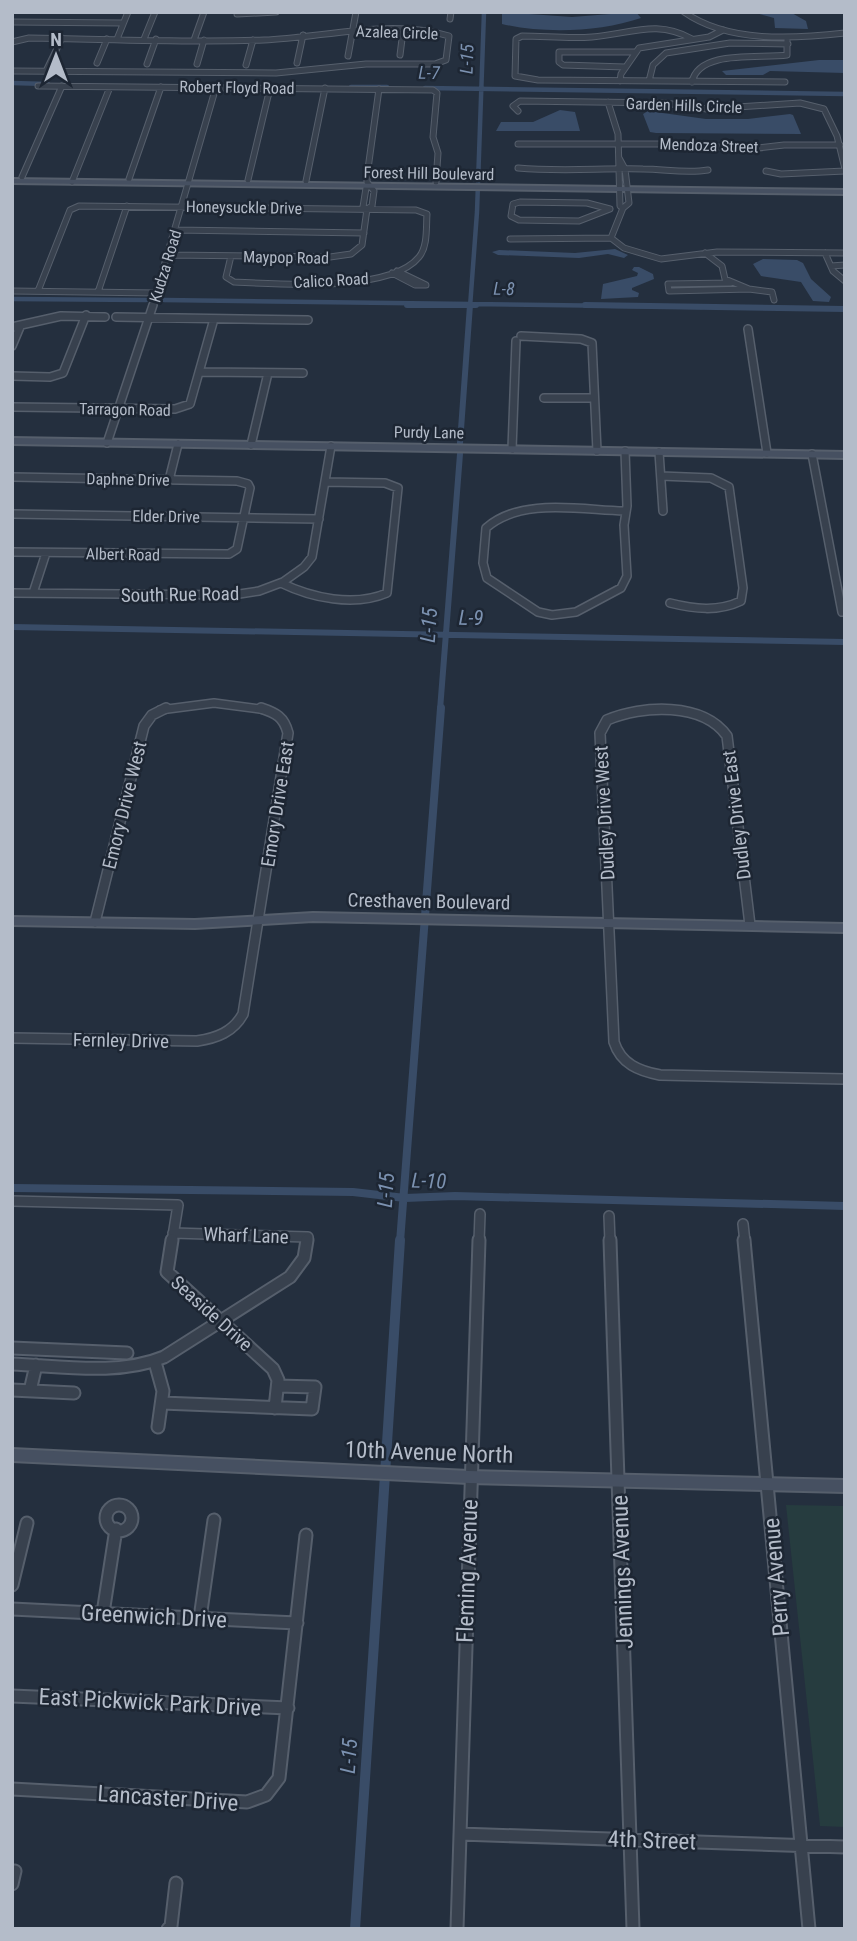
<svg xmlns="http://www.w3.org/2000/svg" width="857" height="1941" font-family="'Roboto Condensed',sans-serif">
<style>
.green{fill:#263c3f}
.water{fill:#394c67}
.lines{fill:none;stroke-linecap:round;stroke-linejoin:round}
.canal-far3{stroke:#394c67;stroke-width:4.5}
.canal-far2{stroke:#394c67;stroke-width:6}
.canal-far1{stroke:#394c67;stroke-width:8}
.canal{stroke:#394c67;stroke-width:10}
.street-far3-casing{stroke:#565f6c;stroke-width:7}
.street-far2-casing{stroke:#565f6c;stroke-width:10}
.street-far1-casing{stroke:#565f6c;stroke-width:12}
.street-casing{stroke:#565f6c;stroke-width:15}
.secondary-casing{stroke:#565f6c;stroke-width:4}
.street-far3{stroke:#38414e;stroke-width:5}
.street-far2{stroke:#38414e;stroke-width:7}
.street-far1{stroke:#38414e;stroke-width:9}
.street{stroke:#38414e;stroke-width:11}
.secondary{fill:#465061;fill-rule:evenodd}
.labels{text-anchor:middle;stroke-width:5;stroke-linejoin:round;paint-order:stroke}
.far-street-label{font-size:16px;fill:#b4bcc9;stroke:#1d2633}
.far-water-label{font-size:18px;font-style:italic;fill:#7c92b1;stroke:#1d2633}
.street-label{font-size:19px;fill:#b4bcc9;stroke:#1d2633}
.water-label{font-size:21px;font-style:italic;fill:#7c92b1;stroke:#1d2633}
.near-street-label{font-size:23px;fill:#b4bcc9;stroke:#1d2633}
</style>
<rect width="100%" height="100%" fill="#242f3e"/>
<path class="green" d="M786,1505L845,1506V1827L820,1826Z"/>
<path class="water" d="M502,12L572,17L636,12L641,18C600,32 544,34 502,24Z
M752,12H790L806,21L808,29L775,28L774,18Z
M819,60H845V73L770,71L763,75H726L722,71Z
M560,110L575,112L580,131H496L501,122H533Z
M648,111L706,119H748L790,114L793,115L801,134L656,133L650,132L643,114Z
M615,249L628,255L624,258L608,254L579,258L498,255L492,252L499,250L575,253Z
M763,259L797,260L803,263L811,279L831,297L829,302L813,301L801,282L761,276L753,264Z
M634,267H639L653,274L654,279L632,288V290L639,293L638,297L601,299L603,284L637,276L638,273L632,270Z"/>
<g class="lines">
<path class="canal-far3" d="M12,83L48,84
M351,87H387
M425,88L845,94
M12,299L146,300
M164,300C344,304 523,304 702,307
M470,307L477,212L484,12"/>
<path class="canal-far2" d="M407,305H476
M585,305L845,309
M460,443L470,305
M12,627L845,642
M440,710L460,454"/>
<path class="canal-far1" d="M12,1188L353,1192L405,1198L455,1196L845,1206
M400,1242L441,708"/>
<path class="canal" d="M355,1929C369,1699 387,1470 400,1240"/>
<g class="street-far3-casing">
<path id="street-far3" d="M684,12C728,43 793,39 845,33
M237,14L276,12
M450,19L451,12
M12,22L123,23
M117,39L128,12
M144,39L155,12
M692,39C656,19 631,34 592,37C569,39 545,36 522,36L516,39L515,76L538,80L785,82
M194,40L204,12
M12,42L29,38C107,39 186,43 264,40C321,38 392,18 449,36L446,60L435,64H366L276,73L12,71
M400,55L403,31
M348,56L356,12
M97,63L107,39
M297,63L303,35
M147,64L156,39
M197,64L204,40
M246,65L253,40
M625,67L563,65L559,62V52H635
M46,71L62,38
M620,81L621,74L639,48L709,37L723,30
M649,81L653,65L666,53L730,43L788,44
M692,82C699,49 760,59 787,55V40
M38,86L433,90L437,93L433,137L438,153L436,182
M608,102L618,134L620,206L623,208
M518,111L513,106L520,101L665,103L707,109L800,103L824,109L837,136L845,169
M518,144H672L750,149L784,145H840
M619,158L625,169L629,203L623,208L611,238L624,248L661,259L717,252L845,253
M518,168C560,172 601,168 643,169C665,169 686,174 708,170
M766,171L781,174L845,171
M22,177L62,86
M129,179L161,87
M248,180L270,88
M306,181L325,88
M72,182L110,87
M520,202L587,203L610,209L579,221L519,220L511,216L513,204Z
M367,209L372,206L374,191L367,182V176L379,89
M176,230L364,233
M510,239L611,238
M705,253L722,266L725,279L749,289L669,291L668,284L731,283
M825,253L833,271L845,281
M169,255L330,257L351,254L362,245L367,209L363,207L366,188L370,186
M831,266L845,265
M392,273L415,285H426L397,271
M749,289L772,292L774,300
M12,291L157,293
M38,291L70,210L79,206L416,210L427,214C426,227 428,246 419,257C390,293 277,284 234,282L226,277L231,256
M98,292L127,206
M152,307L216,87"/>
</g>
<g class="street-far2-casing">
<path id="street-far2" d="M116,317L308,320
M12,327L61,316L105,317
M748,329L767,453
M521,336L581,339L592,343L597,451
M12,346L20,327
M199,372L303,373
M12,376L50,377L63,373L86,315
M544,398H594
M12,407L175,409L190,404L214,319
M107,443L153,305
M251,445L268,373
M512,449L516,341
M659,452L663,511
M812,454L842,612
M661,476L711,478L729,487L743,588L741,601C718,612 694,609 670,603
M12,477L237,481L248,484L250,488L237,549L229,554L12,552
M169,480L178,444
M624,511C581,510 521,497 486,528L483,563L487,578L538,612L552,615L576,612L621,588L627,576L624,525L627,506L625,451
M12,514L319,519
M281,583C312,598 354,607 387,593L398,488L385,483L325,482
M12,593L233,595L259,591L283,582L304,567L312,557L331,446
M33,593L46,553
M160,710L214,703L267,710"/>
</g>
<g class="street-far1-casing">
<path id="street-far1" d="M95,922L144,726L152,715L166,708
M750,925L727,736C703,702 642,705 607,720L600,733L614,1042C621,1064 639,1071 660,1075L845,1079
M12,1038L197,1041C217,1038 233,1032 243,1014L288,733C284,717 276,713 261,708
M12,1201L178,1205L172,1242
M609,1216L610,1242
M743,1224L745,1242
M173,1233L308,1237L307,1242
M479,1242L480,1214"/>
</g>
<g class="street-casing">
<path id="street" d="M172,1240L167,1272L273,1369L278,1380L275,1408
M610,1240L633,1929
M744,1240L809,1929
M12,1348L127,1353
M155,1362L163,1391L158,1427
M12,1364C61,1366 118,1376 164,1357L290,1277L304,1258L307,1240
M12,1390L74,1393
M30,1391L36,1365
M162,1403L312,1409L315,1387L278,1386
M106 1518a13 13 0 1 1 26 0a13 13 0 1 1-26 0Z
M12,1585L27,1523
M12,1609L297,1623
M103,1613L116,1529
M200,1618L214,1520
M12,1696L288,1708
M12,1789L247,1802L266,1795L279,1778L306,1535
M460,1834L845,1847
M12,1884L15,1871
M168,1929L171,1926L176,1883
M457,1929L479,1240"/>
</g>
<g class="secondary-casing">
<path id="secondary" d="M12,179L845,190V194L12,183Z
M12,438L845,452V458L12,444Z
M313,913L845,924V932L313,921L195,928L12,925V917L195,920Z
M12,1449L469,1471L845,1480V1492L469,1483L12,1461Z"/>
</g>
<use href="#street-far3" class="street-far3"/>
<use href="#street-far2" class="street-far2"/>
<use href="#street-far1" class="street-far1"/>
<use href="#street" class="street"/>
<use href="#secondary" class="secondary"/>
</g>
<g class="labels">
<g class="far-street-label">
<text transform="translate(397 32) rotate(2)" y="6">Azalea Circle</text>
<text transform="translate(237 87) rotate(1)" y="6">Robert Floyd Road</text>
<text transform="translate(684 105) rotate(2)" y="6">Garden Hills Circle</text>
<text transform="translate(709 145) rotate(2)" y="6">Mendoza Street</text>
<text transform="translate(429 173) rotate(1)" y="6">Forest Hill Boulevard</text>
<text transform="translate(244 207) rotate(1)" y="6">Honeysuckle Drive</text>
<text transform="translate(286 257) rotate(1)" y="6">Maypop Road</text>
<text transform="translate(165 266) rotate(-73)" y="6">Kudza Road</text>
<text transform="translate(331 280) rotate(-3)" y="6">Calico Road</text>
<text transform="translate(125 409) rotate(1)" y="6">Tarragon Road</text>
<text transform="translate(429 432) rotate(1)" y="6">Purdy Lane</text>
<text transform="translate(128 479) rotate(1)" y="6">Daphne Drive</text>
<text transform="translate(166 516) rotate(1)" y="6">Elder Drive</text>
<text transform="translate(123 554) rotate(1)" y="6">Albert Road</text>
</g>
<g class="far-water-label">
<text transform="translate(467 59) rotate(-88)" y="6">L-15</text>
<text transform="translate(429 73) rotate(1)" y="6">L-7</text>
<text transform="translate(504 289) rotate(1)" y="6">L-8</text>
</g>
<g class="street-label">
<text transform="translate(180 594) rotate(-1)" y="7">South Rue Road</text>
<text transform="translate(277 804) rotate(-81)" y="7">Emory Drive East</text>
<text transform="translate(124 805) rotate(-76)" y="7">Emory Drive West</text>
<text transform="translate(604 813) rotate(-93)" y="7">Dudley Drive West</text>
<text transform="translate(736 815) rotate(-97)" y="7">Dudley Drive East</text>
<text transform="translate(429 901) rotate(1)" y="7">Cresthaven Boulevard</text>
<text transform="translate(121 1040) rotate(1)" y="7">Fernley Drive</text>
<text transform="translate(246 1235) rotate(2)" y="7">Wharf Lane</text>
<text transform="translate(212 1313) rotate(42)" y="7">Seaside Drive</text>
</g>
<g class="water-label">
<text transform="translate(471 618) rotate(1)" y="7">L-9</text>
<text transform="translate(429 625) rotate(-86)" y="7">L-15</text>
<text transform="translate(429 1181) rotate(2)" y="7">L-10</text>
<text transform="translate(386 1190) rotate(-86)" y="7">L-15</text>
<text transform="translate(349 1756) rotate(-86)" y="7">L-15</text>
</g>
<g class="near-street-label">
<text transform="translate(429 1452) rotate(2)" y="8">10th Avenue North</text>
<text transform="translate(467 1571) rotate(-88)" y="8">Fleming Avenue</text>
<text transform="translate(622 1572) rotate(-92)" y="8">Jennings Avenue</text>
<text transform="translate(776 1577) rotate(-95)" y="8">Perry Avenue</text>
<text transform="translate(154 1616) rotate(3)" y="8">Greenwich Drive</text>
<text transform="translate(150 1702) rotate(3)" y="8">East Pickwick Park Drive</text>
<text transform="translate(168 1798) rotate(4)" y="8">Lancaster Drive</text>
<text transform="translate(652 1840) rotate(2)" y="8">4th Street</text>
</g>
</g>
<rect width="857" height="1941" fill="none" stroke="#b4bcc9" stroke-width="28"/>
<g transform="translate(56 56)" stroke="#1d2633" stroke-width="5" paint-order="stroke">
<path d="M0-5L12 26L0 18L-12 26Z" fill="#b4bcc9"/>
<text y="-10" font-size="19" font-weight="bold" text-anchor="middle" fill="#b4bcc9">N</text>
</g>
</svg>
